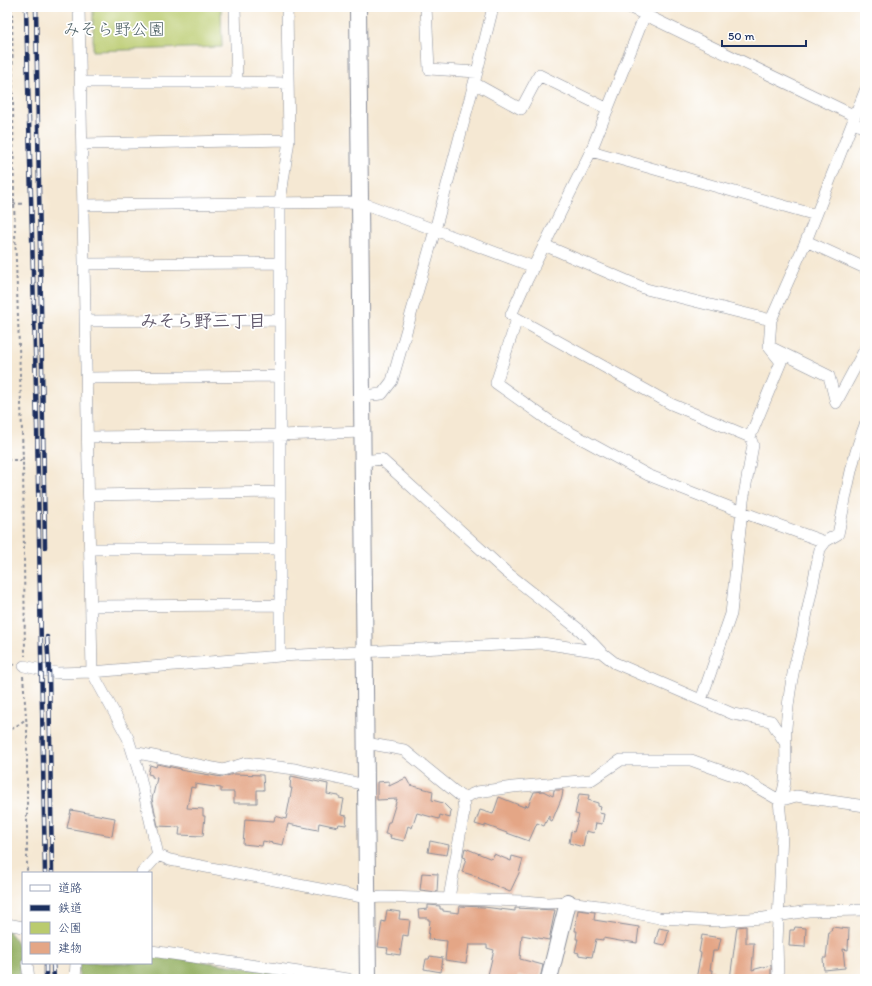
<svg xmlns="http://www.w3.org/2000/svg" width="872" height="986" font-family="Itim,'Klee One',sans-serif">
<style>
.green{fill:#bacb6e;stroke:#6a7d66}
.forest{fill:#93af61;stroke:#576f60}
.building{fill:#e4a686}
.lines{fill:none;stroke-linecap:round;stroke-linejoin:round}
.street-casing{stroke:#888c98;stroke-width:12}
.secondary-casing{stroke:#888c98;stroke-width:18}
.path{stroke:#888c98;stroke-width:2;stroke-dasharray:3 3;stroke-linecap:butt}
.street{stroke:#fff;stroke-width:11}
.secondary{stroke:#fff;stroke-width:16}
.rail-casing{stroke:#1b2f5e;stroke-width:4.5}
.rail{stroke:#fff;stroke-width:3;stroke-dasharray:9;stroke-linecap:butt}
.labels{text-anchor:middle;stroke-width:3.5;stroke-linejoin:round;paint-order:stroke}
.park-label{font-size:17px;fill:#4b5e63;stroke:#fff}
.neighbourhood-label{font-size:18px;font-weight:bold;fill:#61596c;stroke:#fff}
</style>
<rect width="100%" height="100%" fill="#fff"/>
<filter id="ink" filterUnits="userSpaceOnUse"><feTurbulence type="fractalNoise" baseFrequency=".025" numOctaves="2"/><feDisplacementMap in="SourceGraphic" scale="8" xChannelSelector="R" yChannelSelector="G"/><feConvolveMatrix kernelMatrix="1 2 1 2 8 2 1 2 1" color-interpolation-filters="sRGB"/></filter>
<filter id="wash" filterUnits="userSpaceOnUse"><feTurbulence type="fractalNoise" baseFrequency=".012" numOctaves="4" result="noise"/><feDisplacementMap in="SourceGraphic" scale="16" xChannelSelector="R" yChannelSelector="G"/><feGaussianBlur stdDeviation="0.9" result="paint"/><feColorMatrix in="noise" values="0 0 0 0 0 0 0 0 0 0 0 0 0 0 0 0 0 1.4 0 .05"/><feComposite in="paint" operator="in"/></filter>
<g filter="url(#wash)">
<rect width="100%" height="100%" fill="#f5e8d3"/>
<path class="green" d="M93,7H221L222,47L93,51Z"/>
<path class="forest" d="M7,930C22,942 19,962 20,979L7,978Z
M151,954L325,979H79V963H151Z"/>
<g id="blocks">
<path class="building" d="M157,764L181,769L180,770L222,777L234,774L263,775L264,790H257V803H234V792H221V788L195,784V788L191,787L187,808L203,809V816H205L203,836L179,835L180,827L158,826L152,799L157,778L152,777V775L148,774L150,765L156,767Z
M291,776L328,784L327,794L339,796V798L344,799L341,815L347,816L346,825L339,824L338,827L319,823L318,830L288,824L283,845L263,841L262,846L243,844L245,819L274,821L275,816L286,819L292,788H290Z
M406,778L410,785L433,791L432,800L443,803L451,811L450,818L440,815L439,819L417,813L412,828L408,826L404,841L390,838L391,835L385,834L388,822H390L397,799L377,800V782L389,781V786Z
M554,790H563L562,797L552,821L549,820V815L544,826L537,823L529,841L485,825V827L475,824L480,810L493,814L499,797L524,807L525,805L528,806L534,792L543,791L553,796Z
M579,794L589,795L588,800L598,803V806L601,807L599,813L604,814L602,824L596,823L594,833L586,831L583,847L569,843L571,831L574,832L579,815L575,814Z
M71,810L115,818L112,836L67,828Z
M430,841L449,845L447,855L428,852Z
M465,848L492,859L494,854L511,861L512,856L523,859L519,873L510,892L478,878L479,877L462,872L466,858L463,857Z
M422,873L438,874L437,892L420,890Z
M428,905L440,906V909H443V911L459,913L460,906L484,907L515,911V908L555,910L549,940L522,935L520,959L543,965L540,979L518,976V979H487L494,950L487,948V945H469L466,963L445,960L447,941L428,939L430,920H428V918H419L418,910L428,909Z
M387,910L400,912L399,919L410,920L408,936L403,935L400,955L387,953L388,948L378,947L382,921L385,922Z
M578,910L595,912L594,920L639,927L637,943L625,941V942L603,938V940L596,939L592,957L578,955L579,953L575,952L578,939H576L577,931H575Z
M746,926V943H754L752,970L771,965V977L759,976L758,979H730L737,927Z
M795,927L806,928L805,947L789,946L790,930H794Z
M832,927L849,929L848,950L843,949L845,968L824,970L823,958H826L829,931H831Z
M659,928L669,930L665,945L655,943Z
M702,935L721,938L718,951H713L710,970H713L712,979H696L701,953L699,952Z
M430,956L443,958L441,972L424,969L426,959H429Z"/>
</g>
</g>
<g filter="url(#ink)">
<use href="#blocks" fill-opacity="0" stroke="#888c98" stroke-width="1"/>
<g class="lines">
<g class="street-casing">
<path id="street" d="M79,7L92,672L128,738L140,776L158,855L170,860L367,898L383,897L525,901L547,903L568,902L607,907L659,918L717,921L764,918L808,911L865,910
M235,7L237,82
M426,7L429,69L477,72
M629,7L855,116
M648,7L591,151L524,286L511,315L671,404L750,437
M81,82H237L288,83
M474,83L521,109L539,75L608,109
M853,123L865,128
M82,144L289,140
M591,151L816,215
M83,205L360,202L534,267
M806,241L865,268
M544,245L646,289L771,320
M84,264L280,263
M517,319L496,383L551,422L648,475L742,512L825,542
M85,321L280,320
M772,348L829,376L836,403L865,349
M87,378L280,376
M362,396L382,394L392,381L435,230L477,72L493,7
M88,437L280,435L362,432
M363,461L381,459L505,571L581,631L601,652L615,663L733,714L771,721L786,744
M89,495L280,492
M90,549H280
M91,606L280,605
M280,656V202L289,140L287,7
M24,666L57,673L92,672L280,656L542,643L601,652
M701,700L731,614L743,501L753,445L750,437L781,362L769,347L771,320L806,241L865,91
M366,743L404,750L463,798L464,812L449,898
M133,752L223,770L246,763L295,769L366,785
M463,798L477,792L513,787L591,780L621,760H691L741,778L779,800
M779,801L796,796L865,806
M142,873L158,855
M7,924L23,927
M151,951L348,979
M27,963L29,979
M75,979L76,963
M778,979L777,942L782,833L779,800C790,784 784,747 786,728C788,701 793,667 801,642L820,549L826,541L838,534C846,498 851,460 865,425"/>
</g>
<g class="secondary-casing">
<path id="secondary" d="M358,7L368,979
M549,979L568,902"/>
</g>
<path class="path" d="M12,7L14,203L23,460L25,656
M7,203L25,204
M7,460H23
M7,663L15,665
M23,676L27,730V873
M7,733L26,719"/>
<use href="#street" class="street"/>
<use href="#secondary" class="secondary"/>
<g class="rail-casing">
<path id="rail" d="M26,7L37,425L45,873
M36,7L45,547
M47,637L49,671L52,873
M46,963V979
M53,963L54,979"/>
</g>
<use href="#rail" class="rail"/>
</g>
</g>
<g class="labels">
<g class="park-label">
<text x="114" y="35">みそら野公園</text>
</g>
<g class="neighbourhood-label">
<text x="203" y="327">みそら野三丁目</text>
</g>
</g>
<rect width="872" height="986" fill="none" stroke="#fff" stroke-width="24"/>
<rect x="22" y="872" width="130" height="92" fill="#ffffff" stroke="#a4acbf"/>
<rect x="30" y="885" width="20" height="6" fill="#ffffff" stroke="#a4acbf"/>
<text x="58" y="892" font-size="12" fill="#1b2f5e">道路</text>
<rect x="30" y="905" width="20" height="6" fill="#1b2f5e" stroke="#a4acbf"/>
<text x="58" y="912" font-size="12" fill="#1b2f5e">鉄道</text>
<rect x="30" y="922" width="20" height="12" fill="#bacb6e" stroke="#a4acbf"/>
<text x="58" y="932" font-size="12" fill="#1b2f5e">公園</text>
<rect x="30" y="942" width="20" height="12" fill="#e4a686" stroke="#a4acbf"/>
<text x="58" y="952" font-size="12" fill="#1b2f5e">建物</text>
<path d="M722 40v6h84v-6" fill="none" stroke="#1b2f5e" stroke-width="2"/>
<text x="728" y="40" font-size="12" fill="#1b2f5e" stroke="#ffffff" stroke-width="3" paint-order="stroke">50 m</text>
</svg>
